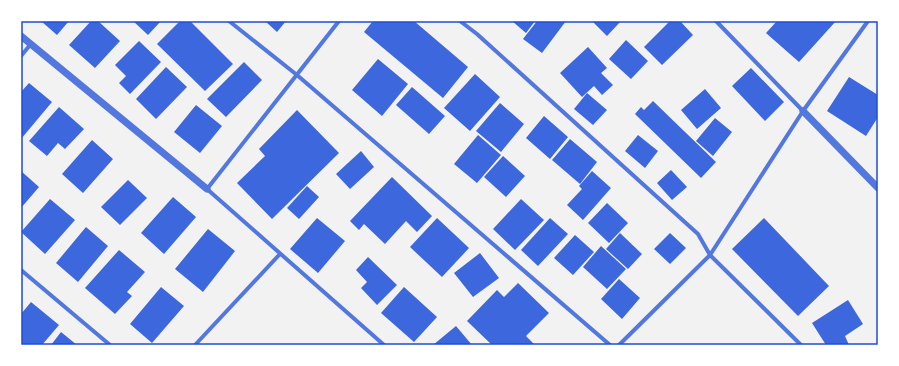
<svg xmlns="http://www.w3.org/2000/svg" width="899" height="366" font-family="'Roboto Condensed',sans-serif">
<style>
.building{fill:#3d67dc}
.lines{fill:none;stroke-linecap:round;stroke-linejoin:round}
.minor{stroke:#5277de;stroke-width:4}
.tertiary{stroke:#5277de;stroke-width:7}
.neatline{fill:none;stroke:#1d4ed8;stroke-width:1.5}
</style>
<rect width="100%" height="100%" fill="#f2f2f2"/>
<path class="building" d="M41,21H69L57,35Z
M91,21H98L120,41L95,68L69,45Z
M133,21H161L148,35Z
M180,21H190L233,64L205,91L157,44Z
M265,21H286L277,32Z
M373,21H414L468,67L443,98L364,32Z
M512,21H535L526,33Z
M537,21H566L542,53L523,39Z
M592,21H621L607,36Z
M670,21H680L693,35L662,65L644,47Z
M777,21H836L799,62L766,33Z
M626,40L648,61L631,79L609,59Z
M139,41L161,62L130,94L119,83L126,76L115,65Z
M588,47L607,68L601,73L613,85L602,95L594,86L582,97L560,73Z
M378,59L408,84L382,116L352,90Z
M244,62L262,80L226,117L207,99Z
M166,67L187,87L156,119L136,99Z
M751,68L784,102L765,121L732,86Z
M475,74L500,97L470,131L444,108Z
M849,77L878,95V117L866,136L827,111Z
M29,83L52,102L21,139V92Z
M412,87L445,116L429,134L396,105Z
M705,89L721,108L697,129L681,110Z
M587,93L607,110L593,125L574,109Z
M653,101L716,162L701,178L635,114L641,107L644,110Z
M500,103L524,124L501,152L476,131Z
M196,105L222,126L200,153L174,132Z
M59,107L84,129L65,149L58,143L47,156L29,141Z
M297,110L339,153L272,219L237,183L265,156L259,149Z
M544,116L568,137L550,159L526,138Z
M715,118L732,132L713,156L696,141Z
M478,135L501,155L477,183L454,164Z
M638,135L658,151L645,168L625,151Z
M570,139L597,162L580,184L552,160Z
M92,140L113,159L83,193L62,174Z
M361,151L374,167L350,189L336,174Z
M503,156L525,176L506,197L484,177Z
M671,170L687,187L672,200L657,183Z
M21,171L39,187L21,208Z
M592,171L611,188L583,220L567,205L582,189L579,186Z
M392,177L432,216L417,232L406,221L385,244L364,224L359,230L350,221Z
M128,180L147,198L120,225L101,207Z
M307,186L319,197L299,219L287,208Z
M173,197L196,217L164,254L141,233Z
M50,199L75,220L45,254L21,232Z
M521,199L544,220L515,250L493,229Z
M607,203L628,223L609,243L588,223Z
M317,218L345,241L318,273L290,249Z
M437,218L469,248L442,277L410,247Z
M550,218L568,234L538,266L521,250Z
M764,218L829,286L798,316L732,249Z
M86,227L108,246L78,282L56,263Z
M208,229L235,251L203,292L175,269Z
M620,233L642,254L628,269L606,249Z
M670,233L686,248L670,264L654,249Z
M575,235L594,252L573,275L554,258Z
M601,246L626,269L607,289L583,267Z
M119,250L145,272L127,292L132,296L115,314L85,288Z
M480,253L499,278L473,297L454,273Z
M368,257L397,285L377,305L361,288L367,282L356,270Z
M619,279L640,298L622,319L601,299Z
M518,283L549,313L526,336L535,345H492L467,321L497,290L504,297Z
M161,287L184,306L152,343L130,324Z
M404,287L437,317L414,342L381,313Z
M848,300L863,324L845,336L849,345H826L812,323Z
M31,302L59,325L42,345H21V314Z
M456,326L472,345H433Z
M61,332L77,345H51Z"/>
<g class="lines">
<path class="minor" d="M229,21L297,75L610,345
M339,21L207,189L384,345
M460,21L477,34L698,234L710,255L801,345
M716,21L803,111
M21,56L30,45
M21,270L110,345
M195,345L280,254
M619,345L710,255L803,111L868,21"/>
<path class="tertiary" d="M21,36L207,189
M803,111L878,188"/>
</g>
<rect width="899" height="366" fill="none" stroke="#ffffff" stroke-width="44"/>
<rect x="22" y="22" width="855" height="322" class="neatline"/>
</svg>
